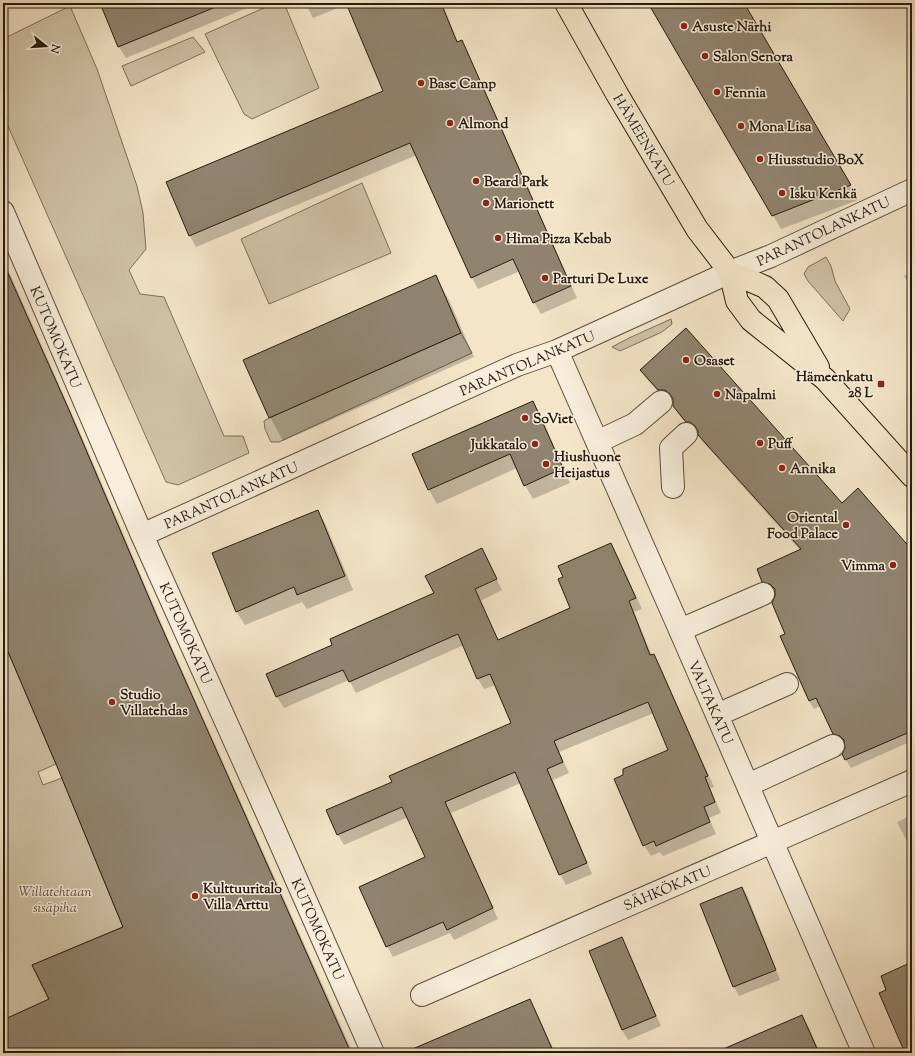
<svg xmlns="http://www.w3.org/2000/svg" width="915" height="1056" font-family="'Sorts Mill Goudy',serif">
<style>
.green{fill:#d1c3a8;stroke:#7c6f5b}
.shadow{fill:#0003}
.building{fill:#91846f;stroke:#261b0e}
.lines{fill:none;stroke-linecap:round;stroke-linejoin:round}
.minor-casing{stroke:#5a4e3c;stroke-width:24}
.major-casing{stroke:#261b0e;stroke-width:24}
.minor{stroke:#f8eedb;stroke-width:22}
.major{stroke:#f4e5c8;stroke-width:22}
.poi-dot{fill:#8f2418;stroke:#f8eedb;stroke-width:1.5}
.labels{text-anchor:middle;stroke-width:3;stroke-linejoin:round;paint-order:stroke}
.poi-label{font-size:14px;font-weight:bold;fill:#261b0e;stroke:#f8eedb;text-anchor:start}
.street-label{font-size:14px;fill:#261b0e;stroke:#f8eedb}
.park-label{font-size:14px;font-style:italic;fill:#594d3c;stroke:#f8eedb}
</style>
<rect width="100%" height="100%" fill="#f4e5c8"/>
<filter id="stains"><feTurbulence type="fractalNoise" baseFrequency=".005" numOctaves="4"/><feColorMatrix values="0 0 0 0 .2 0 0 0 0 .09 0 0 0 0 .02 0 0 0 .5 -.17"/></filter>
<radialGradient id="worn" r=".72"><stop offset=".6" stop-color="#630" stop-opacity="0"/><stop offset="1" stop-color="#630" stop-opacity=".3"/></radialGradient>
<path class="green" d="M275,3H284L319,88L252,119L244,114L205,34Z
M70,6L97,69L137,186L143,213L146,249L129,270L140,294L164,297L224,436H243L249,453L178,485L166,482L3,115V39Z
M193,37L205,52L131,86L122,66Z
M362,183L391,253L269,304L241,239Z
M826,257L831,266L835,281L850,309L843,321L808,281L804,274L808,267Z
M671,319L672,324L662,332L620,351L612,347L629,338Z
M461,333L472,353L279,442H271L265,429L264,421L269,418Z
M3,640L56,764L38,772L43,785L62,778L123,927L32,965L49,1000L3,1020Z"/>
<path class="shadow" d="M101,3H259L126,58L119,47Z
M305,3H442L458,42L461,41L468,53L577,298L541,314L534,302L520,271L478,289L472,278L417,155L196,247L190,236L384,92L348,4L313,18Z
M649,3H743L858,200L781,229Z
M3,258L79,430L168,639L353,1053H3V1022L50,1000L124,928L57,764L3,638Z
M912,269V289L904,276Z
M435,276L449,300L474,357L283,441L270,417Z
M641,370L842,504L912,552V741L851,768L846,760V744L839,742L821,706L814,709L809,701L781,637L786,635L776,592L768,590L763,581L800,550L704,443L699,435V433L696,430H692L679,415L674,406V401L670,398H664L646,378Z
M533,402L541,416L570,483L533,499L525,485L517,468L437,504L429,490L414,455Z
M318,511L326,525L353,590L307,609L302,602L245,625L236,611Z
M611,545L617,555L642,609L634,612L652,656L654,655L660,666L714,787L710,788L721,813L709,818L716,834L663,856L660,852L651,856L644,845L616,779L669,750L654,713L559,752L569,773L553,780L592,874L566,885L560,874L521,783L451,813L498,919L454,940L450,933L393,957L387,946L427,858L408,817L344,845L338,835L393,782L513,724L496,685L484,689L478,679L464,645L356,693L349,680L284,708L277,697L267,674L334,645L435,594L482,549L502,590L480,601L499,641L571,608Z
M912,815V851L897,822Z
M742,888L748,897L780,980L739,996L734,987L701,904Z
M622,938L627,948L661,1026L628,1040L622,1030L590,951Z
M530,1000L538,1015L555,1053H436Z
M802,1016L809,1028L820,1053H730Z"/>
<path class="building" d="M100,3H223V4L118,47Z
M346,3H441L457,42L462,40L571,286L533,303L513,259L471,278L410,143L189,236L166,182L383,91Z
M648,3H744L851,185L772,216Z
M3,262L69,410L158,619L351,1053H3V1020L49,999L32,965L123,927L56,764L3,640Z
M436,275L461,333L269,418L243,360Z
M686,328L842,503L858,488L912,550V731L845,760L842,754L845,748L844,740L840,736L833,734L816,698L809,701L780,636L785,634L772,603L775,596V589L770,584L762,582L757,569L801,549L698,435V431L695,426L690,422H686L673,406V399L670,394L665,390H658L640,370Z
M533,401L563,468L524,486L510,454L428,490L412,454Z
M318,510L345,576L297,595L294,587L236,612L212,553Z
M611,543L636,598L629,601L650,655L654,654L708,776L705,777L715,802L704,807L710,822L656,846L654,841L643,846L614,779L623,775V769L668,750L648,702L554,741L563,762L547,769L587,863L559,875L515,772L445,802L493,908L447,930L443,922L386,947L359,887L425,857L402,807L337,835L326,810L392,782L389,776L511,723L490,674L477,679L458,634L349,682L343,670L276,697L266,674L332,645L330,639L434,593L425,576L482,548L497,579L475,589L498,640L570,608L558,579L563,577L558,566Z
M742,887L776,970L733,987L700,904Z
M622,937L656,1016L622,1030L589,951Z
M912,962V1053H905L879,993L886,990L881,976Z
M530,999L554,1053H403Z
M802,1015L819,1053H714Z"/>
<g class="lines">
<g class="minor-casing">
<path id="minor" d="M3,212L142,535L271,822L373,1053
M557,351L680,630L864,1053
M597,442L635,424L661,402
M673,487L671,448L686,434
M142,535L517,365L557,351L730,272L771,256L912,190
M680,630L763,594
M717,715L787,684
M748,785L833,746
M422,995L912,781"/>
</g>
<g class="major-casing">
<path id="major" d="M566,3L617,94L697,229L730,272L737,301L751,320L825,379L912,476
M730,272L765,287L778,299L818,367"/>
</g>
<use href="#minor" class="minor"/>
<use href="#major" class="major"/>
</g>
<g class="poi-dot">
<circle cx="684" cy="26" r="4"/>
<circle cx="705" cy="56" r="4"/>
<circle cx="421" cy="83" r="4"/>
<circle cx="717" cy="92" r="4"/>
<circle cx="450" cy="123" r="4"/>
<circle cx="741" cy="126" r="4"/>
<circle cx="760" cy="159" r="4"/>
<circle cx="476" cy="181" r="4"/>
<circle cx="782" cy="193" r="4"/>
<circle cx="486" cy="203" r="4"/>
<circle cx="498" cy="238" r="4"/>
<circle cx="545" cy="278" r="4"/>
<circle cx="686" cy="360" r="4"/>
<rect x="877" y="380" width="8" height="8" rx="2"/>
<circle cx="717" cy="394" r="4"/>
<circle cx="525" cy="418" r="4"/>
<circle cx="760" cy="443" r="4"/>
<circle cx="535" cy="444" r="4"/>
<circle cx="546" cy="464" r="4"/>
<circle cx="782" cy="468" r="4"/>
<circle cx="846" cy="525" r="4"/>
<circle cx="893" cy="565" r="4"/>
<circle cx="112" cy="702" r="4"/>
<circle cx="195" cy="896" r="4"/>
</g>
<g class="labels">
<g class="poi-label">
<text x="692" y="31">Asuste Närhi</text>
<text x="713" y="61">Salon Senora</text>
<text x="429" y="88">Base Camp</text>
<text x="725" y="97">Fennia</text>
<text x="458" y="128">Almond</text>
<text x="749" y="131">Mona Lisa</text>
<text x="768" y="164">Hiusstudio BoX</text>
<text x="484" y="186">Beard Park</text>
<text x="790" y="198">Isku Kenkä</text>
<text x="494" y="208">Marionett</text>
<text x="506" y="243">Hima Pizza Kebab</text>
<text x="553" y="283">Parturi De Luxe</text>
<text x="694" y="365">Osaset</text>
<text x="873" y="381" text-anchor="end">Hämeenkatu<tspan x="873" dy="16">28 L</tspan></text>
<text x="725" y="399">Napalmi</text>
<text x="533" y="423">SoViet</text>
<text x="768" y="448">Puff</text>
<text x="527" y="449" text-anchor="end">Jukkatalo</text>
<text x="554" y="461">Hiushuone<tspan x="554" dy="16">Heijastus</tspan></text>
<text x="790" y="473">Annika</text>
<text x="838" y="522" text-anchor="end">Oriental<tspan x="838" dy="16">Food Palace</tspan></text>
<text x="885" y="570" text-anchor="end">Vimma</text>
<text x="120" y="699">Studio<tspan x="120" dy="16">Villatehdas</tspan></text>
<text x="203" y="893">Kulttuuritalo<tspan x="203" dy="16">Villa Arttu</tspan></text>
</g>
<g class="street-label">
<text transform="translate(644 140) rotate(59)" y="5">HÄMEENKATU</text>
<text transform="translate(823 231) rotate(-25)" y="5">PARANTOLANKATU</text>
<text transform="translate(56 337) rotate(67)" y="5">KUTOMOKATU</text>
<text transform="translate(527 363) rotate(-23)" y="5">PARANTOLANKATU</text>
<text transform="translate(231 495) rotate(-24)" y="5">PARANTOLANKATU</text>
<text transform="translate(186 633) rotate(66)" y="5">KUTOMOKATU</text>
<text transform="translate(711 702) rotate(66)" y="5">VALTAKATU</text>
<text transform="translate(667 888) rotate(-23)" y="5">SÄHKÖKATU</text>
<text transform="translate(318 929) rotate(66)" y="5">KUTOMOKATU</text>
</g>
<g class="park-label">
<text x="55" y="896">Willatehtaan<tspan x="55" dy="16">sisäpiha</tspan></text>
</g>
</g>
<rect width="915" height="1056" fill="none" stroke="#f4e5c8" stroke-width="16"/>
<rect x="4" y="4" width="907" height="1048" fill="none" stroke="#261b0e" stroke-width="2"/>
<rect x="8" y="8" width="899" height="1040" fill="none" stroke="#261b0e"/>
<g transform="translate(46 46) rotate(107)" stroke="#f8eedb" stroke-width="3" paint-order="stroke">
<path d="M0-3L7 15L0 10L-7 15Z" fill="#261b0e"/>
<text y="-6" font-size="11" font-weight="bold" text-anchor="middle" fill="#261b0e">N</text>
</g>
<rect width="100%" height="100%" filter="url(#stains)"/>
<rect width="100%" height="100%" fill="url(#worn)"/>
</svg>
